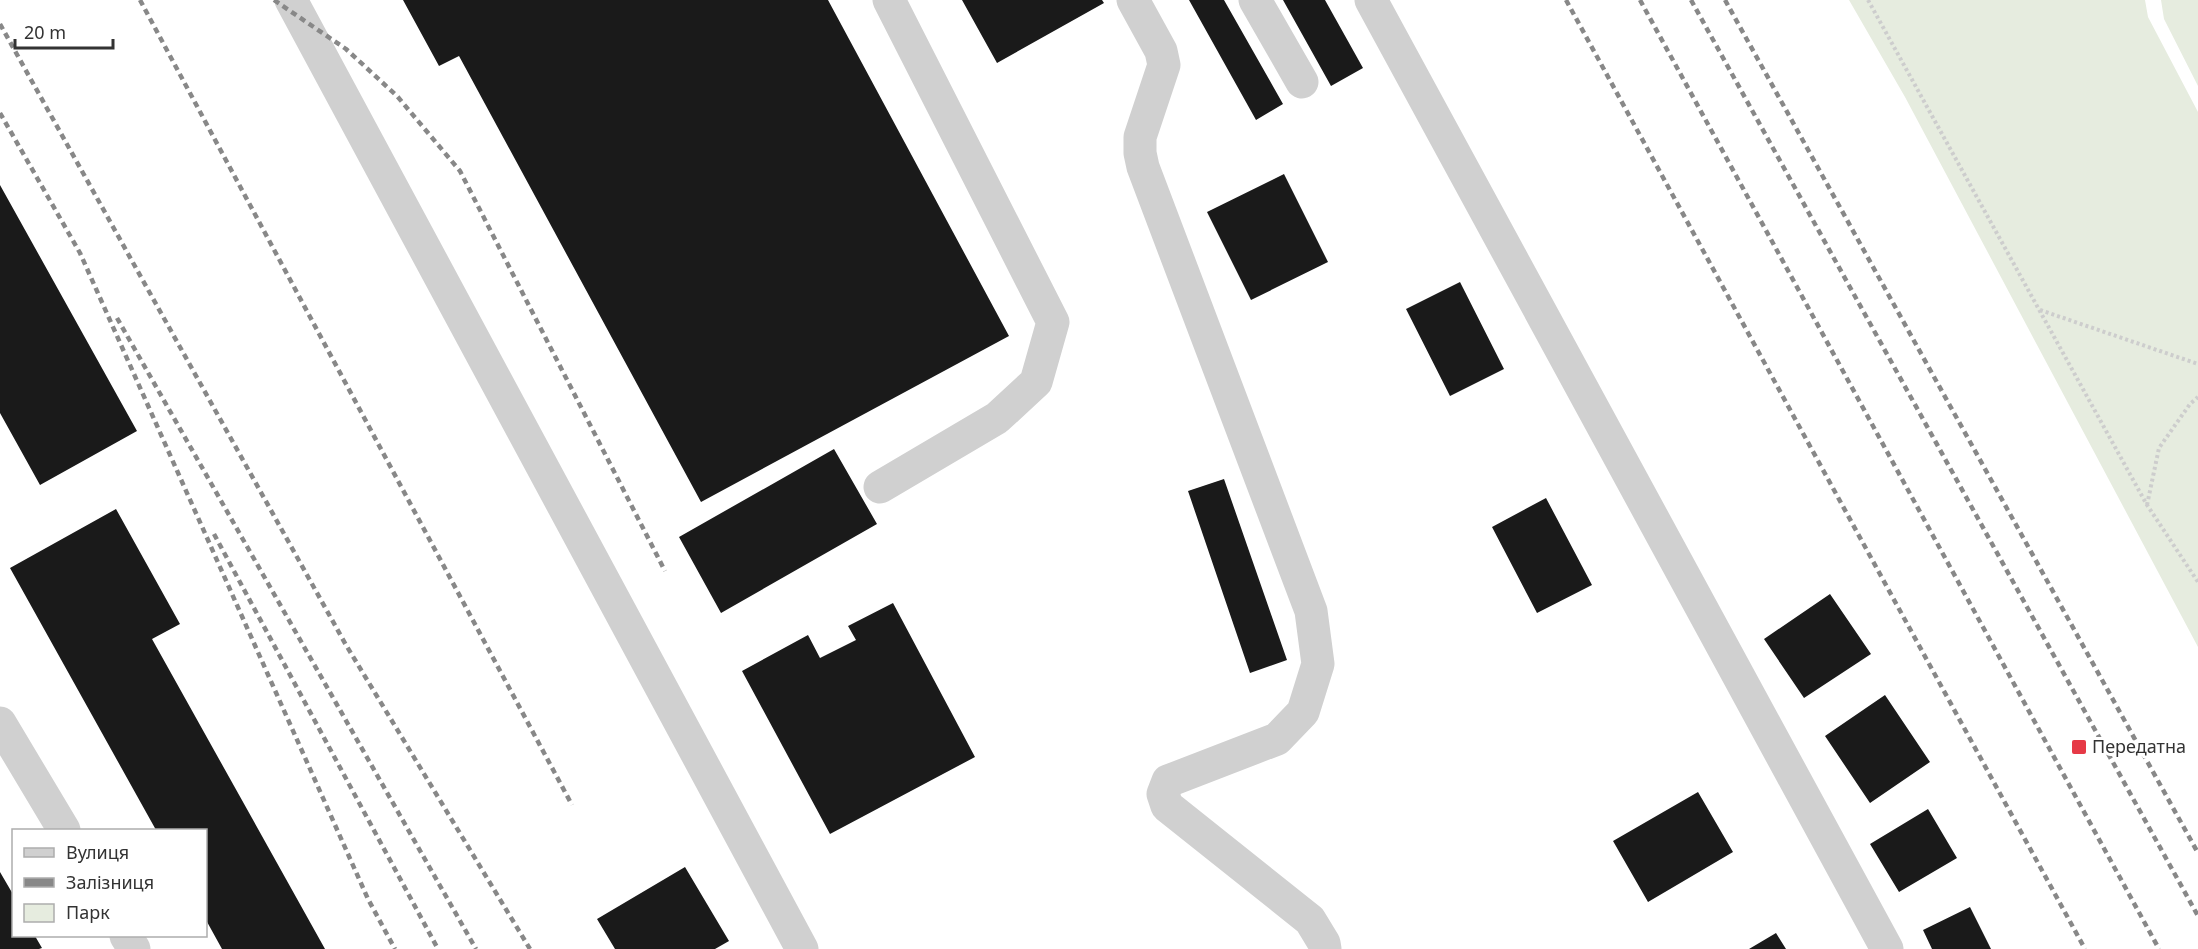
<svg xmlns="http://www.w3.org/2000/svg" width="2198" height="949" font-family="'Noto Sans',sans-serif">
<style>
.green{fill:#e6ecdf}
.building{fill:#1a1a1a}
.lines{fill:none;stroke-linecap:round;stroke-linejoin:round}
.path{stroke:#cdcdcd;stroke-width:4;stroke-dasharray:3 3;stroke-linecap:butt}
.minor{stroke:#d0d0d0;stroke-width:33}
.rail{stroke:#888;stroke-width:4.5;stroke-dasharray:6 4.5;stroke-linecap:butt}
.poi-dot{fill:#e63946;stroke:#fff;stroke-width:2}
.labels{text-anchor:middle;stroke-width:6;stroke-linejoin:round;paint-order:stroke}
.poi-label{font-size:18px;fill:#333;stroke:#fff;text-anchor:start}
</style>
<rect width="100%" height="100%" fill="#fff"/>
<path class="green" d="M1849,0H2145L2148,17L2198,112V647L1905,97Z
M2161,0H2198V86L2164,19Z"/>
<path class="building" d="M403,0H828L1009,336L701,502L459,56L439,66Z
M962,0H1102L1104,3L997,63Z
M1189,0H1224L1283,104L1256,120Z
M1283,0H1325L1363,68L1331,86Z
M1284,174L1328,262L1251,300L1207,212Z
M0,185L137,431L40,485L0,413Z
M1460,282L1504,369L1450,396L1406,309Z
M834,449L877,524L721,613L679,537Z
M1224,479L1287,660L1250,673L1188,491Z
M1546,498L1592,585L1537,613L1492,527Z
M116,509L180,624L152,639L325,949H222L206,920V830H156L10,568Z
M1830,594L1871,654L1804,698L1764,639Z
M893,603L975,757L830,834L742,671L808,635L820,658L856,640L848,626Z
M1885,695L1930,762L1870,803L1825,736Z
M1698,792L1733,852L1648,902L1613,841Z
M1928,809L1957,858L1899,892L1870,844Z
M685,867L729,941L715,949H615L597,919Z
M0,872L14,896V936H35L42,948L39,949H0Z
M1970,907L1991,949H1932L1923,930Z
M1776,933L1786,949H1749Z"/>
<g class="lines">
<path class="path" d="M1868,0L2147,505L2198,582
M2040,310L2198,364
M2147,505L2159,448L2190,404L2198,397"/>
<path class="minor" d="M291,0L802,949
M1133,0L1161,51L1164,65L1140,137V153L1143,167L1311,611L1318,664L1303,712L1277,739L1168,781L1163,794L1167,806L1310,920L1324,943L1325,949
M1255,0L1302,82
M1371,0L1887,949
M880,487L997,418L1036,382L1053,322L889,0
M0,723L64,830
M126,936L134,949"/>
<path class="rail" d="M140,0L572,805
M274,0L346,49L397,96L460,171L665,571
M1566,0L2085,949
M1640,0L2159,949
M1691,0L2198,916
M1725,0L2198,853
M0,24L346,645L530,949
M0,113L80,253L368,899L395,949
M117,318L476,949
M214,534L438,949"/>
</g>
<rect class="poi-dot" x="2071" y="739" width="16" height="16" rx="3"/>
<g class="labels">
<g class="poi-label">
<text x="2092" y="753">Передатна</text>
</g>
</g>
<rect x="12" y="829" width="195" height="108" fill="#ffffff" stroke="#adadad" stroke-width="1.5"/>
<rect x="24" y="848" width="30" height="9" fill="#d0d0d0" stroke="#adadad" stroke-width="1.5"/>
<text x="66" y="859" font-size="18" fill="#333333">Вулиця</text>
<rect x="24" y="878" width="30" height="9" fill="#888888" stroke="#adadad" stroke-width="1.5"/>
<text x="66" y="889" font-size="18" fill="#333333">Залізниця</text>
<rect x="24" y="904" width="30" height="18" fill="#e6ecdf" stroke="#adadad" stroke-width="1.5"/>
<text x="66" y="919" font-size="18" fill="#333333">Парк</text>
<path d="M15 39v9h98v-9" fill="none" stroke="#333333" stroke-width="3"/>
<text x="24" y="39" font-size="18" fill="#333333" stroke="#ffffff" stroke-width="4.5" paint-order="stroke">20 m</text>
</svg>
